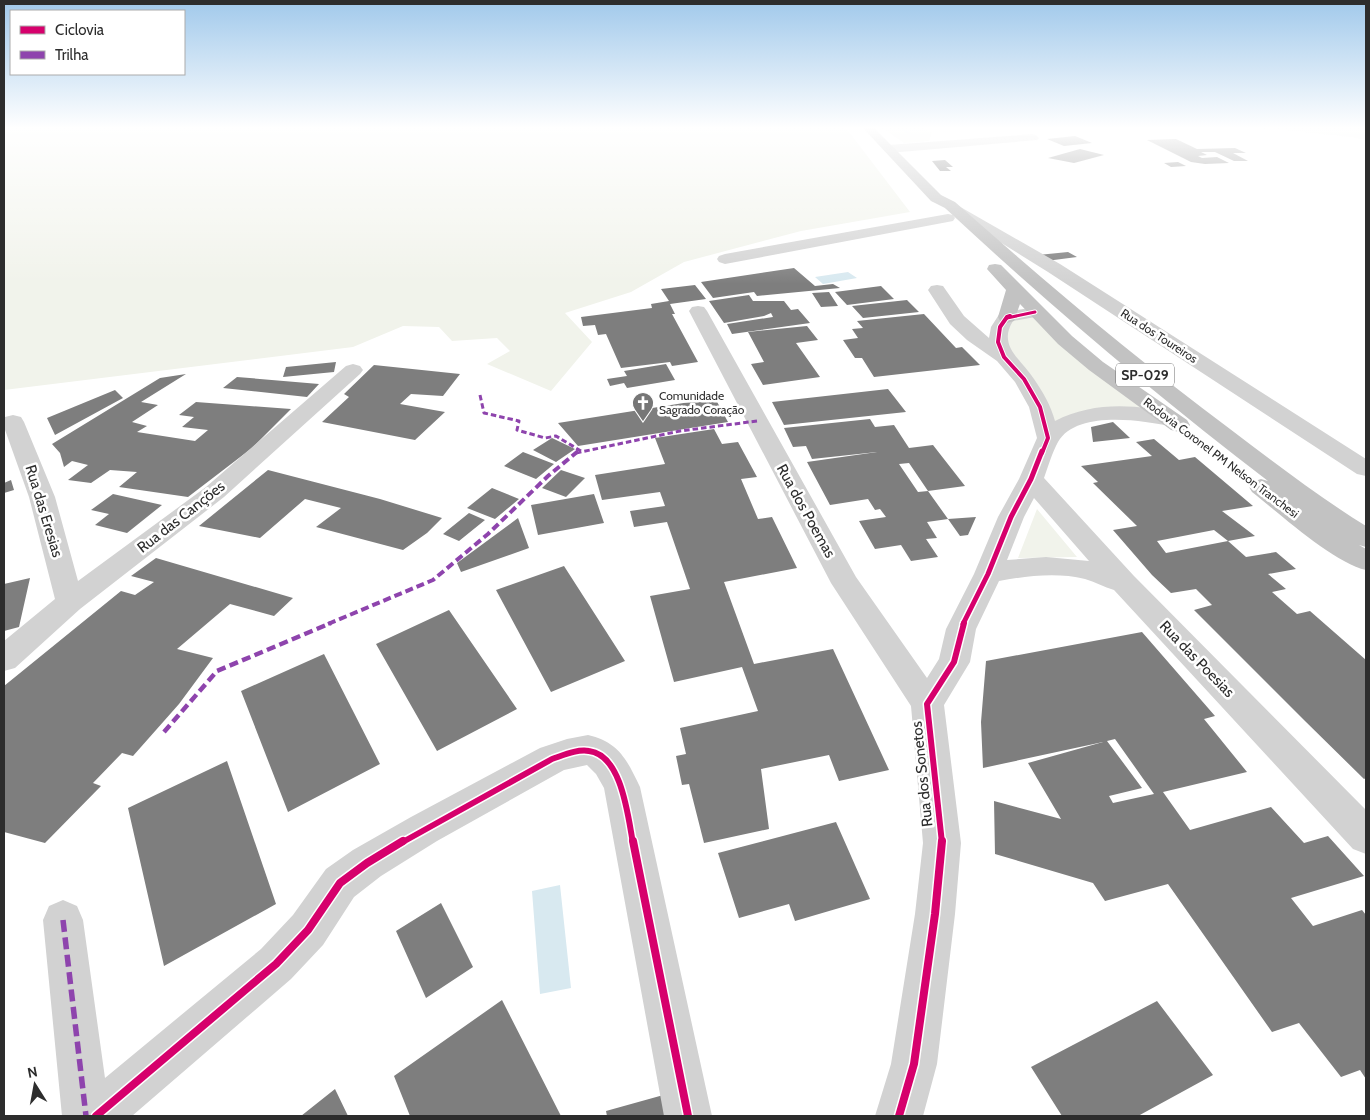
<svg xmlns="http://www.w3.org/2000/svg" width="1370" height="1120" font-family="Cabin,sans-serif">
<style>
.green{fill:#f1f3eb}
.water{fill:#d8e9f0}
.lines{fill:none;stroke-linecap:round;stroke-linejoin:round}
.stream{fill:#d8e9f0;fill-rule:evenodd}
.building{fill:#7e7e7e;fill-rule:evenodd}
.minor{fill:#d2d2d2;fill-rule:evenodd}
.trunk{fill:#c2c2c2;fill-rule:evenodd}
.quiet-far3{stroke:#8e44ad;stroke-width:3;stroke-dasharray:5.5 3;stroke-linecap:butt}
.quiet-far2{stroke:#8e44ad;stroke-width:4;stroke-dasharray:8 4;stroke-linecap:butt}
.quiet-far1{stroke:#8e44ad;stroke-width:4.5;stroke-dasharray:9 4.5;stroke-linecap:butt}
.quiet{stroke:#8e44ad;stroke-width:5.5;stroke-dasharray:12 5.5;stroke-linecap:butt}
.cycleway-far4-casing{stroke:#fff;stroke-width:5}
.cycleway-far3-casing{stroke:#fff;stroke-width:6}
.cycleway-far2-casing{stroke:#fff;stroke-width:8}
.cycleway-far1-casing{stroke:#fff;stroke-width:9}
.cycleway-casing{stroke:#fff;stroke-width:11}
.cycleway-far4{stroke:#d6006c;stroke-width:3}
.cycleway-far3{stroke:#d6006c;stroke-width:4}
.cycleway-far2{stroke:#d6006c;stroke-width:5}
.cycleway-far1{stroke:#d6006c;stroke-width:6}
.cycleway{stroke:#d6006c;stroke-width:8}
.labels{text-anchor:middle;stroke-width:5;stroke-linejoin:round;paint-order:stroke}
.far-street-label{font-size:12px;fill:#2d2d2d;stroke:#fff}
.far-poi-label{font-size:12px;fill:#2d2d2d;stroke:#fff;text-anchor:start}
.shield{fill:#fff;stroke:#6c6c6c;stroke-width:1}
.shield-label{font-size:14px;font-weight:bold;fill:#2d2d2d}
.street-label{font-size:15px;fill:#2d2d2d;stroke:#fff}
</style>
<rect width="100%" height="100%" fill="#fff"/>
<path class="green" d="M4,128H846L910,212L801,231L684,262L631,292L565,313L592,342L551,391L487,364L510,351L497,338L452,341L439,327L403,326L353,347L4,390Z
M882,128H922L932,132L929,141L904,143Z
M1263,128H1366V140L1351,137Z
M1035,312L1170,419L1094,415L1048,438L1000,327L1007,317Z
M1037,509L1077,557L1018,558Z"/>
<path class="water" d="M848,272L857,278L823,284L815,277Z
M560,885L571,988L540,994L532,891Z"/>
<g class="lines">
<path class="stream" d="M899,128H903L911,133L908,134Z"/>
</g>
<path class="building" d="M1075,136L1092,143L1064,146L1047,139Z
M1176,139L1197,149L1235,148L1246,153H1233L1248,161H1234L1215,152H1201L1207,155L1198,156L1202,158L1217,157L1229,163L1205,164L1191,162L1147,140Z
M1080,149L1104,155L1074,163L1048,158Z
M945,160L953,167H946L951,171H940L932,161Z
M1178,162L1186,166L1171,167L1164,163Z
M1068,252L1077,257L1046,261L1038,255Z
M794,268L815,286L833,284L840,288L757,296L754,292L713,298L701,282Z
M695,285L706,299L670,304L675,314H672L698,362L672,366L670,362L621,368L606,334L598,335L595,325L583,326L581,317L652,308L651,304L669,301L661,289Z
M881,286L894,299L847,305L835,292Z
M829,292L838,306L821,307L812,293Z
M749,295L753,301H784L791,310L798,309L810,323L732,334L727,324L773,317L771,313L764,316L724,323L709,301Z
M907,300L919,312L863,318L852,306Z
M924,314L956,348L962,347L980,365L874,377L862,358H855L843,340L858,338L852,329L863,328L857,321Z
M807,326L818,340L796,343L820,377L763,385L751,364L764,362L748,332Z
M336,362L334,372L283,377L286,367Z
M666,364L675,380L627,388L624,383L610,386L607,379L627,376L624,371Z
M374,365L460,374L443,396L411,394L400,404L445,412L415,440L322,422L349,397L344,394Z
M186,374L141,402L158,405L132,422L147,426L137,432L195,441L208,430L182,427L194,417L179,415L196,402L291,409L252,448L188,497L119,487L137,472L110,470L91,483L68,480L88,465L72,461L64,467L60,453L52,444L160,378Z
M237,377L319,384L307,397L223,388Z
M888,389L906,412L784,425L772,402Z
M115,390L123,398L55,435L47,418Z
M715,398L728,422L578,446L558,423Z
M870,419L875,427L894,425L909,448L933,445L965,486L928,491L909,463L899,464L918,492L928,491L948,519L927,522L937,538L926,539L938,557L911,561L901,545L875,549L859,521L886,517L880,509L875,510L868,499L830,505L807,462L877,452L812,459L806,446L793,447L784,428Z
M1113,422L1130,438L1093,442L1091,427Z
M714,429L722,444L738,442L757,477L741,479L758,519L772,517L797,568L724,582L754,664L833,649L889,770L839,781L829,755L761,769L769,829L704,843L689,784L682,785L676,756L686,754L680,728L758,711L742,667L674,682L650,596L690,589L667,522L634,527L630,511L665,506L660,492L602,500L595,475L665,464L655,438Z
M552,438L575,449L556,462L533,450Z
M1154,439L1179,460L1195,457L1253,506L1222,511L1255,536L1228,541L1246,557L1276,552L1296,569L1268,574L1286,589L1272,592L1297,614L1310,611L1366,660V778L1364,779L1305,721L1194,610L1212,605L1196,589L1171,593L1152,575L1113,530L1137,526L1093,483L1098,482L1081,466L1152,456L1136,442ZM1214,530L1228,541L1166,553L1157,541Z
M523,452L554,464L536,479L504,466Z
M268,470L380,499L442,518L427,533L403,550L316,527L341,508L305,499L260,538L199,526Z
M561,470L585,478L566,497L542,488Z
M11,480L14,490L4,493V483Z
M492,488L519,499L495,519L467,508Z
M113,494L162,505L127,533L95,525L109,514L91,510Z
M594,494L604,523L538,535L531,505Z
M469,513L485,520L459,541L443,534Z
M976,517L968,535L960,536L948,519Z
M518,518L529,548L461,572L457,563Z
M156,558L293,598L274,616L230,604L177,649L213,658L179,704L133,756L122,753L93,783L101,786L45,843L4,832V686L121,591L135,595L154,582L131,576Z
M564,566L625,661L551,692L496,590Z
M30,578L19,627L4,631V584Z
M449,610L517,709L437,751L376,644Z
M1142,632L1215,716L1204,719L1247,772L1163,792L1190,830L1271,807L1304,843L1328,836L1364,876L1291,898L1313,926L1362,910L1366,915V1079L1360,1070L1341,1077L1299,1023L1272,1032L1168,884L1105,901L1093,883L995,854L994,801L1061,819L1028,763L1103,742L983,768L981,722L986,661ZM1115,739L1154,794L1113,803L1109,796L1142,788L1107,741Z
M324,654L380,764L288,812L241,691Z
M227,761L276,904L164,966L128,808Z
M836,822L870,899L795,921L789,904L739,918L718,853Z
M441,903L473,967L426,998L396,931Z
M502,1000L561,1116H410L394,1076Z
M1157,1001L1213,1075L1138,1116H1062L1031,1067Z
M335,1089L348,1116H301Z
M667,1094L672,1116H607L606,1111Z"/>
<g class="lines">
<path class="minor" d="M1033,134L1037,136L1039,138L1037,140L889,153L883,149L889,145Z
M950,201L1060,264L1366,459V476L1357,474L1048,272L945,208L943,205L945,202Z
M948,214L953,215L955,218L953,221L725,264L719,262L717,259L719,256L725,254Z
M937,285L943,286L964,316L989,338L991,327L1000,313L1035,307L1041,308L1044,312L1041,316L1013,321C997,346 1022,360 1034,379C1043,392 1051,406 1055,421C1093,401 1137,404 1178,414L1181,419L1178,424L1170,426C1141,420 1076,410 1058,442C1052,453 1048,467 1044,478L1134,576L1366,810V854L1353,849L1114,590C1104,587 1095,582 1085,579C1057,572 1026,576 999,581L976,629L970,662L944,705L961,843L955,914L937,1064L923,1116H875L891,1064L915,914L923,843L911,706L831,583L689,311L692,307L698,306L704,307L707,311L856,577L927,678L939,659L946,629L974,574L998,517L1019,479L1037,438L1029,407L1015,382L997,361L967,340L950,324L928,290L931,286ZM1034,498L1089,561L1046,557L1007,560L1024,517Z
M353,364L360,366L363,370L360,374L224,497L80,609L15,668L4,671V641L55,599L29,497L4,427L5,417L13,415L21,417L24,422L55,497L78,581L206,487L346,366Z
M588,735C619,742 627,760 640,787L712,1116H664L604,788L596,774L587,765L564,770L437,841L381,876L354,897L323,945L291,979L132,1116H62L43,920L49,906L63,900L77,906L83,920L105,1078L261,949L293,915L326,869L353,850L411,817L540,748L567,739Z"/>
<path class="trunk" d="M863,128H874L941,195L955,202C1044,281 1135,358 1230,429C1275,463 1319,497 1366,526V547L1359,545L1366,549V570C1334,563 1280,514 1252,492L1249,487L1252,482L1261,479L1268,481C1156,395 1048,304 945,208L931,201Z
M995,264L1001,265L1072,336L1103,362L1187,420L1190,425L1187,430L1179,432L1171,430L1089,370L1058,344L1020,304L1014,321L1007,323L1000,321L998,317L1006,290L987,269L989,265Z"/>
<path class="quiet-far3" d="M480,395L484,413L519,421L517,430L545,438L556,436L581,451
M576,453L680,431L757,421"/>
<path class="quiet-far2" d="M328,624L433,580L488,534L548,476L577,452L580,451"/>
<path class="quiet-far1" d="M164,732L217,671L331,623"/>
<path class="quiet" d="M63,920L86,1116"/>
<g class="cycleway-far4-casing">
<path id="cycleway-far4" d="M1007,318L1035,312"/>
</g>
<g class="cycleway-far3-casing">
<path id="cycleway-far3" d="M1010,316L1007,317L1000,327L998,342L1004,357L1024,379L1040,407L1048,438L1042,453"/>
</g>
<g class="cycleway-far2-casing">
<path id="cycleway-far2" d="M963,624L988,574L1011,517L1031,479L1042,451"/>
</g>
<g class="cycleway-far1-casing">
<path id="cycleway-far1" d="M401,843L552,759C564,755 577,749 589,751C622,755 628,817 633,843
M942,843L927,704L954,662L964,623"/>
</g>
<g class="cycleway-casing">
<path id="cycleway" d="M633,841L688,1116
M96,1116L276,964L308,930L340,883L367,863L403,841
M899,1116L914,1064L935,914L942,841"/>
</g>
<use href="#cycleway-far4" class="cycleway-far4"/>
<use href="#cycleway-far3" class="cycleway-far3"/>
<use href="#cycleway-far2" class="cycleway-far2"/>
<use href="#cycleway-far1" class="cycleway-far1"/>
<use href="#cycleway" class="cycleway"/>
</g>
<linearGradient id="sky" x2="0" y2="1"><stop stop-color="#a1c9eb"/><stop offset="0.45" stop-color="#fff"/><stop offset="1" stop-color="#fff" stop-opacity="0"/></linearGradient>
<rect width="1370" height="284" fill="url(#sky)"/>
<defs>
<g id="church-pin" transform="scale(1.125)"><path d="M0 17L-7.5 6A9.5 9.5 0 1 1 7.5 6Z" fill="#767676" stroke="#fff"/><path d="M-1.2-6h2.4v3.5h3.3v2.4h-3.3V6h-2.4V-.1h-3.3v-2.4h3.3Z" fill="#fff"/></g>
</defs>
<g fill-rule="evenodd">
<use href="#church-pin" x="643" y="403"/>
</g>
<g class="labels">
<g class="far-street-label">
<text transform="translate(1159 336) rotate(33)" y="4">Rua dos Toureiros</text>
<text transform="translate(1221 458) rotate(37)" y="4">Rodovia Coronel PM Nelson Tranchesi</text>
</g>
<g class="far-poi-label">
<text x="659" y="400">Comunidade<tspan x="659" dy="14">Sagrado Coração</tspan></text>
</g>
<rect class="shield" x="1116" y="363.5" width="58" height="23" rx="4"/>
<g class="shield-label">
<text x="1145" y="380">SP-029</text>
</g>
<g class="street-label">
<text transform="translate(44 511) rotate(73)" y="5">Rua das Eresias</text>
<text transform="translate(806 511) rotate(61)" y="5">Rua dos Poemas</text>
<text transform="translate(181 517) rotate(-38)" y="5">Rua das Canções</text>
<text transform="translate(1197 659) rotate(46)" y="5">Rua das Poesias</text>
<text transform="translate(922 774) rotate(-96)" y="5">Rua dos Sonetos</text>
</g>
</g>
<rect width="1370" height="1120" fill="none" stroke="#2d2d2d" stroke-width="10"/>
<rect x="10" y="10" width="175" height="65" fill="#ffffff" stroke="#ababab"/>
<rect x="20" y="26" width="25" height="8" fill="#d6006c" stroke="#ababab"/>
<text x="55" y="35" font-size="15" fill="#2d2d2d">Ciclovia</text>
<rect x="20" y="51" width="25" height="8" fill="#8e44ad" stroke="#ababab"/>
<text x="55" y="60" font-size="15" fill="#2d2d2d">Trilha</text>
<g transform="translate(35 1085) rotate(349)" stroke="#ffffff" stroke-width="4" paint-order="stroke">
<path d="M0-4L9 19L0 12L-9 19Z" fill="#2d2d2d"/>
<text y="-8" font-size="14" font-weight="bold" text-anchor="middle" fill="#2d2d2d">N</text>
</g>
</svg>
